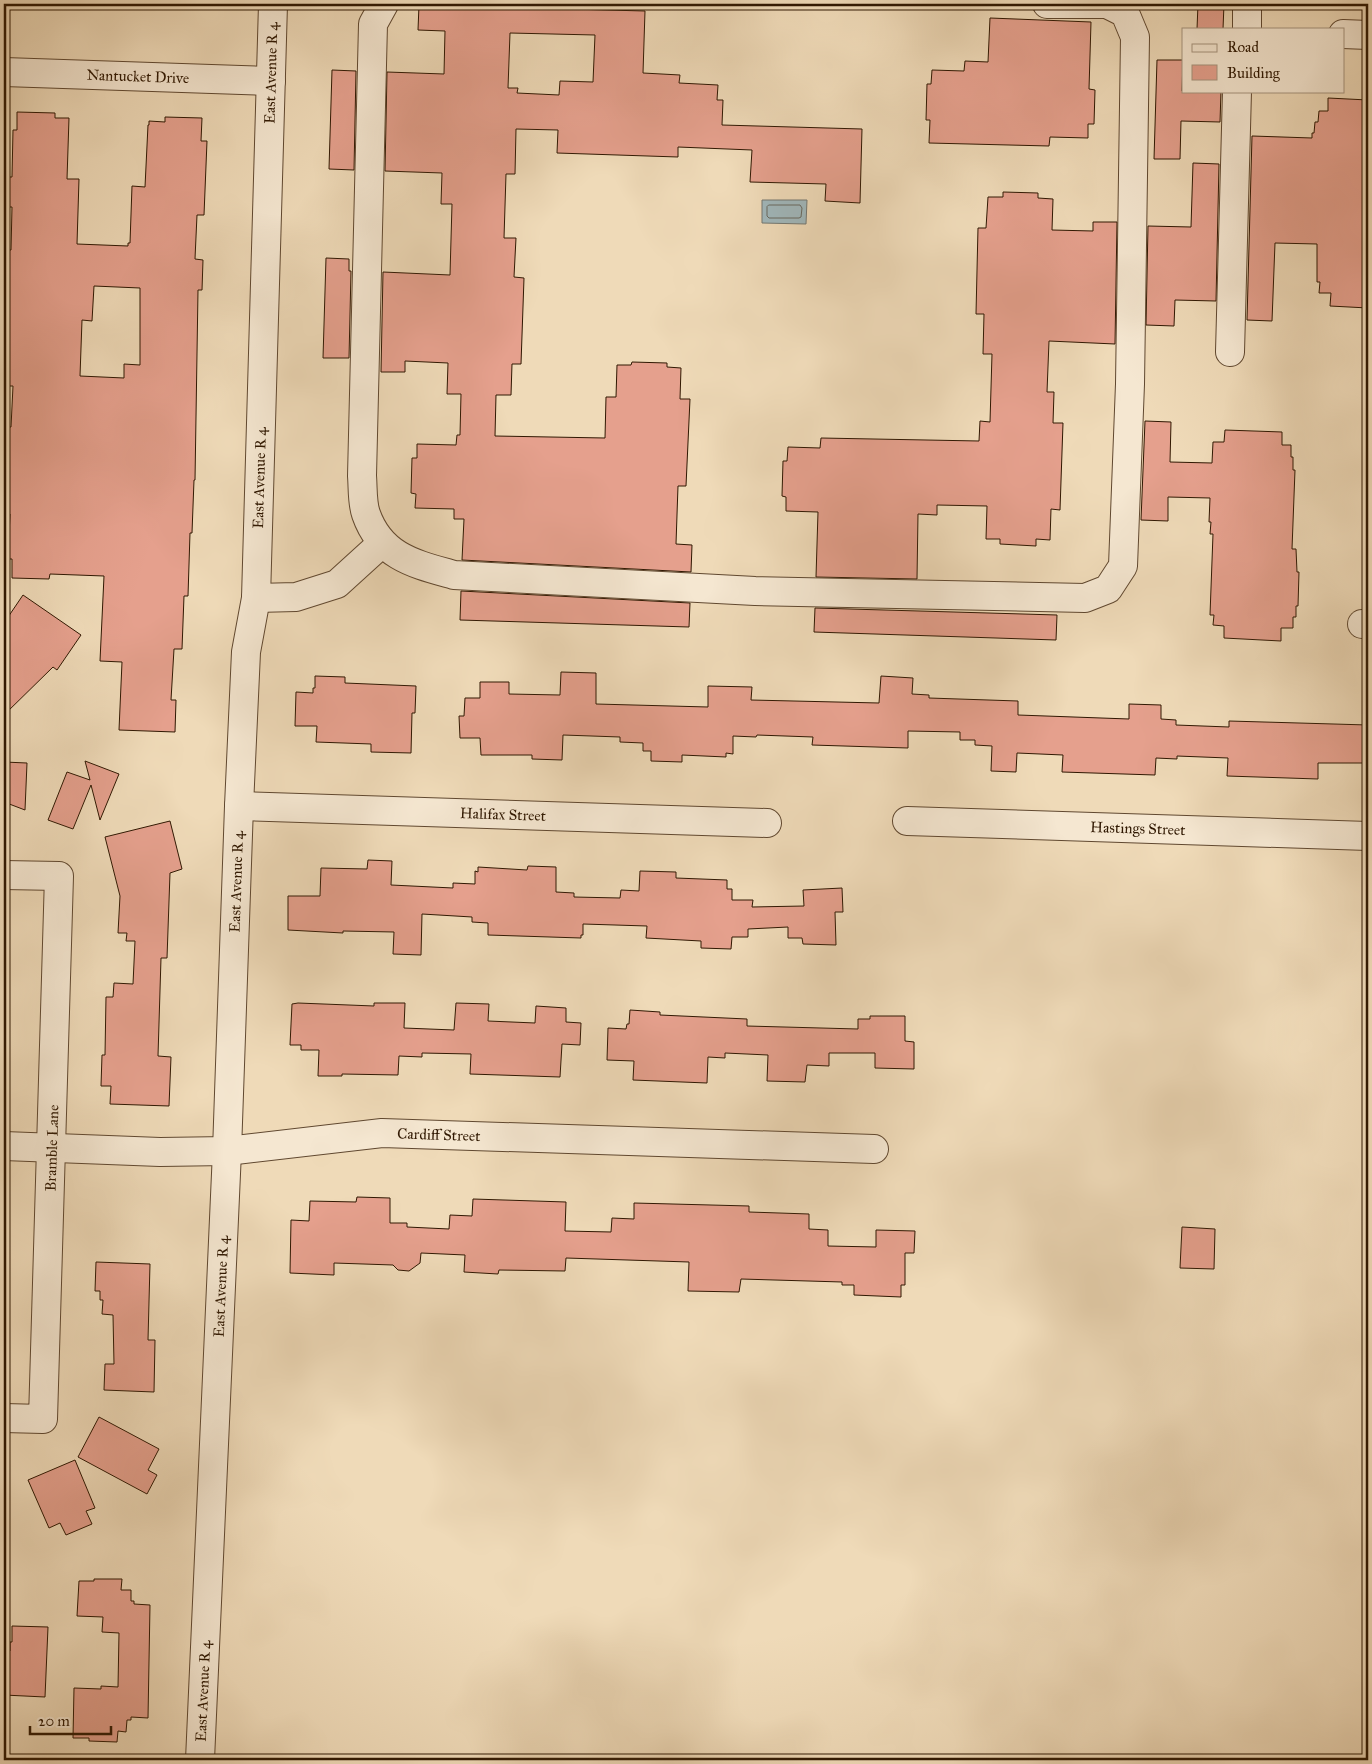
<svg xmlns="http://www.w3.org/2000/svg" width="1372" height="1764" font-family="'IM FELL Great Primer',serif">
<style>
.water{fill:#a0b7bb;stroke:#737771}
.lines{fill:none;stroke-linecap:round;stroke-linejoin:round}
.shore{stroke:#68685e;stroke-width:1}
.building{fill:#e5a08d;stroke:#301802;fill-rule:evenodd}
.minor-casing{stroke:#604830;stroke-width:30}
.minor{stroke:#f5e7d1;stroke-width:28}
.labels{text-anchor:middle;stroke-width:5;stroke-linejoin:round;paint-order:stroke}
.street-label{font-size:15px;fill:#301802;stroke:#f5e7d1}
</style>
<rect width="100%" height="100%" fill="#efdab8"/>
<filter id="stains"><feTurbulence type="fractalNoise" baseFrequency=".004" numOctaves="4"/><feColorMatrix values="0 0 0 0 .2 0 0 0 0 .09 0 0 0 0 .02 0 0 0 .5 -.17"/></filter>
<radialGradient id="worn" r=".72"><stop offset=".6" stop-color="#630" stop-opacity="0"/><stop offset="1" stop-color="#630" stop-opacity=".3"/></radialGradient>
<path class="water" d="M762,200H807L806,224L762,223Z"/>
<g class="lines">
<path class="shore" d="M769,205H800L802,208L801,217L799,218H769L767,216V207Z"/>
</g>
<path class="building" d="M1198,4H1224L1223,29H1197Z
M419,5L645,11L643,73L680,75L679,83L718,85L717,100H723L722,125L862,129L860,203L825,201L826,184L750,182L752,150L678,147V157L557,153L558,130L516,129L515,174H506L504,238H516L514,277L524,278L521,364H512L511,395H496L495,436L605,438L606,397H616L617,365H631L632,362L667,363V367L681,368L680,399H690L686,486H678L676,544L692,545L691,572L462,560L464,519H454V509L415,508L416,494L411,493L412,458H417V444L456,445L457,435H460L461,394H447L448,363L405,361V372H381L383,272L450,275L452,204H441L442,173L385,171L387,72L444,74L445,31L418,30ZM510,33L595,35L593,82L560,81L559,95L517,93L518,88H508Z
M990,18L1091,22L1089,89L1095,90L1094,124H1088V138L1050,137L1049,146L929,143L930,120H926L927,84H931L932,70L964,71L965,61L988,62Z
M1157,60H1183L1182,91H1221L1220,122L1181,121L1180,159H1154Z
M332,70L356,71L354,170L329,169Z
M1328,98L1368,100V308L1330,306L1331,293H1319L1320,282H1317V244L1275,243L1272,321L1247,320L1252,136L1312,138V133H1314L1315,122H1318L1319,111H1328Z
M17,112L55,113V118H69L67,179H79L77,244L128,246V243H130L132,186L145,187L148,125H149V121L165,122V117L202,118L201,141H207L204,215H197L195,259L203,260L202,290H198L195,480H194L192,533H190L188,596H184L182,649H174L171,700H176L175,732L119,730L122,662L100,661L104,576L50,574L49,579L12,578V559H8L10,514H4V427H11L13,386H4V342L7,250H11L12,207H8V177H12L13,130H17ZM94,286L140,288V365L124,364V378L80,376L82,320L92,321Z
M1193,163L1219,164L1216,301L1175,300L1174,326L1146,325L1148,226L1191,227Z
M1003,192L1038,193V198L1053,199L1052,230L1093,231V222H1117L1115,344L1049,341L1047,392H1054L1053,423H1063L1060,510L1051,509L1050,540L1036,539V546L1000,544V539H986L987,506L937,505V515L918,514L917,579L816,577L818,512L786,511V497L782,496L783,461H787L788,447L820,448L821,438L979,441L980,421L990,422L992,354H983L984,314H976L978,228H986L988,197H1003Z
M326,258L349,259V271H351L349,358H323Z
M1145,421L1171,422L1170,462L1212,463L1213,442H1224L1225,430L1282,432V445H1291V457H1293V470H1295L1292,549H1296L1297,572H1299L1298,606H1296V617H1293V628H1281V641L1224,638V626L1213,625L1214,615H1210L1213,534H1210L1211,522H1209L1210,498L1168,497V521L1141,520Z
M461,591L690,603L689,627L460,620Z
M23,595L81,635L57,670L53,667L4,715V623Z
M815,608L1057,615L1056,640L814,632Z
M561,672L596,673V704L708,707V686L752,687L751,700L879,703L881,676L913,678L912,694L929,695V698L1018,701V715L1129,719V704L1161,705V719L1176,720V725L1229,727V721L1368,725V763H1318V779L1227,776L1228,758L1177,756V759L1156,758L1155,775L1062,772L1063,755L1017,753L1016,772L991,771L992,746L975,745V740H960V732L908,731V748L812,745L813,737L757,735L756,737L733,736V754L726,753V757L682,755V762L651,761V751H643V743L620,742V737L563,735L562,760L532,759V755H481L480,738H460L459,716H464L465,698H480V682H509V694L560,695Z
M315,676L345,677V683L416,686L415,713H412L411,753L371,752V744L316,742L317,726H295L296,692L313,693V688H315Z
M85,761L119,774L100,820L91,785L73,829L48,820L67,772L90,780Z
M4,762L27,763L25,810L4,802Z
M170,821L182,869L170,873L167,958H161L158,1056L171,1057L169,1106L110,1104L111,1086H101L102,1055H105L106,997H113L114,983L133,984L135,941H126L127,933H118L120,896L105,837Z
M368,860L392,861L391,885L453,888V883L475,884V871L478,872V867L527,870L528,866L556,867V892L574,893V897L620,898L621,890L639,891L640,871L676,872V878L727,880V889H732V900H753L752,907L804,906L803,890L842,888L843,912H835L836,945L803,944L802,938H788V927L748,929V937H732L731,949L701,948V941L646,938L647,926L583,924V935H581V938L488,935V923L472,922V917L422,914L421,955L393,954L394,932L343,931V933L288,930V896H320L321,868L367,869Z
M298,1003L374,1006V1003H405L404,1028L454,1030L456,1003L489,1004L488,1021L535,1023L536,1006L566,1008V1022L581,1023L580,1045L562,1044L560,1077L470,1074L471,1054L422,1053V1057L399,1056L398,1075L342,1074V1076H318L319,1050H301V1045H290L292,1004Z
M630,1010L660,1012V1015L747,1019V1026L858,1029V1019H870V1016H905V1041L914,1042V1069L875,1068V1053H829V1066L807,1065L805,1082L767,1081L768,1055L725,1053V1058L708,1057L707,1083L633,1080L634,1061L607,1060L608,1028L626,1029L627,1024H629Z
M357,1197L390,1198V1223H407V1227L449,1229L450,1215L472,1216L473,1199L566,1202L565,1231L611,1232L612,1218L634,1219V1203L749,1206V1212L809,1214V1229L828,1230V1246L876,1247V1230L915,1231L914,1253H905V1285H901V1297L854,1295V1285H842V1282L741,1279L739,1292L688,1291L689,1262L566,1258L565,1271L499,1270L498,1274L464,1272L465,1255L421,1253L420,1263L409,1271L398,1270L393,1265L334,1263V1275L290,1273L291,1220L309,1221L310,1201L356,1202Z
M1182,1227L1215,1229L1214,1269L1180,1268Z
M96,1262L150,1264L148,1340H155L154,1392L104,1390L105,1364H114L113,1315L102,1314L103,1300H100V1291H95Z
M99,1417L159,1449L148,1470L157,1475L147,1494L78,1457Z
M75,1460L95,1508L86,1511L92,1524L66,1535L60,1523L49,1528L28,1480Z
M94,1579H122L121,1590H131V1601H134V1604L150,1605L148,1718L131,1717V1720H127L126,1732L118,1731L117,1742L89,1741V1738H73L74,1688L101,1689V1686L118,1687L119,1633L102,1632L103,1617L77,1616L79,1581H94Z
M12,1626L48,1627L45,1697L4,1695V1667H7V1651H10V1642H12Z"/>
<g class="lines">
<g class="minor-casing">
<g id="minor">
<path d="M384,4L373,24L362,476C363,488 362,503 366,514C381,557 415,564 454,575L755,591L1085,598L1108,589L1123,566L1130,384L1135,37L1125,13L1107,4H1047"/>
<path d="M1247,29V4"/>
<path d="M1343,34L1368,35"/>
<path id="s1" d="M4,72L271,81"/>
<path d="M1230,352L1237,91"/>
<path d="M256,598L296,597L337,584L381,544"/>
<path d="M1362,624H1368"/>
<path id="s2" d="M239,806L767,823"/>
<path id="s3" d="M907,821L1368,836"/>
<path d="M4,875L59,876L43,1419L4,1418"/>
<path id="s4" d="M4,1146L160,1152L227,1151L382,1133L874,1149"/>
<path id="s5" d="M200,1760L227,1151L239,806L246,652L256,598L273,4"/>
</g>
</g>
<use href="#minor" class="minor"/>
</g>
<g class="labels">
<g class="street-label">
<text dy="5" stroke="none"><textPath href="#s5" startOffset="1689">East Avenue R 4</textPath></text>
<text dy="5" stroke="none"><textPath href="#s1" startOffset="134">Nantucket Drive</textPath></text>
<text dy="5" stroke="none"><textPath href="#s5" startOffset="1284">East Avenue R 4</textPath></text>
<text dy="5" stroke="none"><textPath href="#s2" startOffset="264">Halifax Street</textPath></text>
<text dy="5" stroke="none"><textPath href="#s3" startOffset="231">Hastings Street</textPath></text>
<text dy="5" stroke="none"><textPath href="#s5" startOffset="879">East Avenue R 4</textPath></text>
<text dy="5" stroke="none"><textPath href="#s4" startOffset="436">Cardiff Street</textPath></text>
<text transform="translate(52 1148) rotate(-88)" y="5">Bramble Lane</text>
<text dy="5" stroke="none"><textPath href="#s5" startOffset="474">East Avenue R 4</textPath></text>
<text dy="5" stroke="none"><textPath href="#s5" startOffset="69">East Avenue R 4</textPath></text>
</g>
</g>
<rect width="1372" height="1764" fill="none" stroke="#efdab8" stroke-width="20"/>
<rect x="5" y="5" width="1362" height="1754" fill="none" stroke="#301802" stroke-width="2.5"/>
<rect x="10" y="10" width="1352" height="1744" fill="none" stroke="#301802"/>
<rect x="1182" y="28" width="162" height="65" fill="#f5e7d1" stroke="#a6947e"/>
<rect x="1192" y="44" width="25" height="8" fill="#f5e7d1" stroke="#a6947e"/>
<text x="1227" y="52" font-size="15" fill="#301802">Road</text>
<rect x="1192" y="65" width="25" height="15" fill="#e5a08d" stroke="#a6947e"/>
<text x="1227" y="78" font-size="15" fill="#301802">Building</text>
<path d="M30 1726v8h81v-8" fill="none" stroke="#301802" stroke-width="2.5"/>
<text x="38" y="1726" font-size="15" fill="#301802" stroke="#f5e7d1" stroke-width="4" paint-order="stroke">20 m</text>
<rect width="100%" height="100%" filter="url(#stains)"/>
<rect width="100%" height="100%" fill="url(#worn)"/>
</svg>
